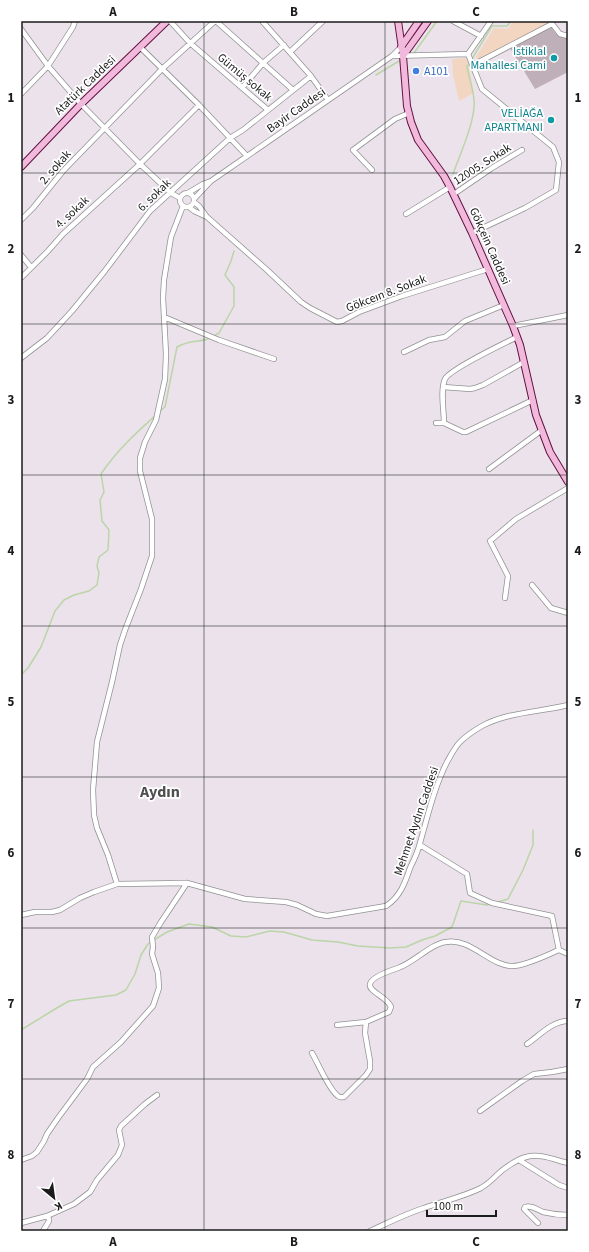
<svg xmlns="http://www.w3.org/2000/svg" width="589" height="1252" font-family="'Source Sans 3',sans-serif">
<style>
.construction{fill:#bfafb9}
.park{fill:#f2d6c2}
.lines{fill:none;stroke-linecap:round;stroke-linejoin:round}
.stream{stroke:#bbd5a7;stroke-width:1.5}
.street-casing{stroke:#929292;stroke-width:6}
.secondary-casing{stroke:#641140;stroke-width:8}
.street{stroke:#fff;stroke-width:4.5}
.secondary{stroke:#f1badc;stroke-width:6}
.grid{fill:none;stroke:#1b1b1b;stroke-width:1;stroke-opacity:0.55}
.culture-dot{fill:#0f9aa8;stroke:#fff;stroke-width:1.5}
.shop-dot{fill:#3f7fe0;stroke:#fff;stroke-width:1.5}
.labels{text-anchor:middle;stroke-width:3.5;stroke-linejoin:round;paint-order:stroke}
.culture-label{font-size:12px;fill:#0d838f;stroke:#fff;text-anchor:end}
.shop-label{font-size:12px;fill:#366cbe;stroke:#fff;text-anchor:start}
.street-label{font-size:12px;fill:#1b1b1b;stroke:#fff}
.district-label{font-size:16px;font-weight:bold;fill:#4e4e4e;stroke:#fff}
.neatline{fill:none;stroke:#1b1b1b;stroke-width:1.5}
.grid-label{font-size:13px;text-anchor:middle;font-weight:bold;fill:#1b1b1b}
</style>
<rect width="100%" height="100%" fill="#ebe2ec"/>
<path class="construction" d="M551,27L556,34L568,36V72L535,89L510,48Z"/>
<path class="park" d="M513,21H547L549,24L478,61L476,57L494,28L508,29Z
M467,58L474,93L459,101L453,75L452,59Z"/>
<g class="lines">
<path class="stream" d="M414,53L437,21
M376,75L399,61
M453,174C460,154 476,120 474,100C473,89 469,77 467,67L492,26H507L511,21
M214,336L219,333L234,306V287L225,275L231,261L234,251
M159,412L165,407L177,347C190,339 199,343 210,338
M21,675L28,668L41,647L55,611L64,600L74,595L89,591L97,585L99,573L97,566L99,557L108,550L109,530L102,521L100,500L104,492L101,474C117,450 135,434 156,415
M498,902L508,899L523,870L533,845V830
M154,940L167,932L189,924L212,927L231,936L246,937L270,931L284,932L312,940L338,942L358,946L390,948L406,947L422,940L435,936L452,927L461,901L487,905L490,904
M21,1030L55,1009L69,1001L116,995L126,990L135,974L141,955L148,944L151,942"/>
<g class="street-casing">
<path id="street" d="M170,21L190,43L268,110
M216,21L293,90
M262,21L311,76L328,100
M453,21L481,36
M550,21L560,34L568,36
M21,29L48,66L81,104L140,164L171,193L180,198
M140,47L199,105L247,156
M290,52L323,21
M468,54L491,21
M392,56L468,54L482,89L553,147L559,162L556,190L525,208L472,233
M473,65L552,24
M242,88L263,63L284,45
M21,94L48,66L73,27L75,21
M372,170L353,150L395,119L409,113
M180 200a7 7 0 1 1 14 0a7 7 0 1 1-14 0Z
M188,193L203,184L211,181L392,56L401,47
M454,194L492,168L522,150
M194,199L210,182
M194,202L199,206L207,217L267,270L301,302L310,308L337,322L342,321L359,312L402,296L488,269
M189,207L194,211L207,217
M406,214L450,187
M21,220L33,208L63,171L162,69L215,21
M21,255L31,267
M21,278L48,251L63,234L140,164L199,105
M164,317L219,340L274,359
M513,326L568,315
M404,352L429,340L445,337L465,321L504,305
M21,358L47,338L72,311L104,272L150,211L230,138L243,130L311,76
M443,387L470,389L475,388L483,385L524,362
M436,423H444L463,432H466L533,400
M444,423C444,411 440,390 445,379C450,369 505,343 517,337
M489,469L542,430
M532,585L551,608L568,613
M505,598L508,576L490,541L516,519L568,488
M420,845L467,874L470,893L492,903L552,916L559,950L568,954
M117,884L108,855L97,828L94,815L93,790L97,742L112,682L120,645L125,630L141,589L152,556V519L140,471V458L145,442L156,420L165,379L166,354L163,298L164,280L171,237L183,206
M21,915L35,912H52L60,910L80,898L94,892L117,884L187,883L245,899L286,902L297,905L316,914L327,916L386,906C400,897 405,883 410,868C414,860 418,852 420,843C428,815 434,788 447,762C451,755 455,747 460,742C467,735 475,730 482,726C507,712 541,712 568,705
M337,1025L366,1022L389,1012L391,1007C388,997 368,992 370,984C371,977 392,970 398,968C415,962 430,944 446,942C470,937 491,967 513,966C525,966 547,955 559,950
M527,1044C539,1036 552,1021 568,1021
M312,1053C318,1063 329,1090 338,1096C340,1098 341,1097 344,1097L366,1075L370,1069V1061L365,1033L366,1022
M480,1111L522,1081L534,1074L552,1072L568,1069
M21,1160L32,1156L37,1152L44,1141L47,1134L58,1118L87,1079L93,1067L121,1042L153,1006L159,988L158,973L152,954L153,947L152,937L161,922L187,883
M519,1160L559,1185L568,1188
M47,1216L74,1204L90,1192L97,1180L118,1155L122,1145L119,1130L121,1126L145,1104L157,1095
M21,1223L47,1216L49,1219V1221L43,1231
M538,1223L524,1209L525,1207C531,1205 536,1209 543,1212C551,1214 560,1215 568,1215
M370,1231C388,1223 405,1214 424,1208C443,1201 463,1197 481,1188C488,1184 492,1180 498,1174C504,1168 518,1159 526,1157C540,1153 555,1160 568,1163"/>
</g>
<g class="secondary-casing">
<path id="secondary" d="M398,21L403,56L407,106L411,122L418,140L444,176L450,187L472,233L513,326L520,345L536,415L550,452L568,482
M401,47L419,21
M403,56L428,21
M21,167L81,104L167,21"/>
</g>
<use href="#street" class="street"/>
<use href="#secondary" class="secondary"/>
</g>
<path class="grid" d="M204,21V1231M385,21V1231M21,173H568M21,324H568M21,475H568M21,626H568M21,777H568M21,928H568M21,1079H568"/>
<g class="culture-dot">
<circle cx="554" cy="58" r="4"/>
<circle cx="551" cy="120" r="4"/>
</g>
<circle class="shop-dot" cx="416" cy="71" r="4"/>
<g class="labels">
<g class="culture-label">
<text x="546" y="55">Istiklal<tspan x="546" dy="14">Mahallesi Cami</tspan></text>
<text x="543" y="117">VELİAĞA<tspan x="543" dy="14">APARTMANI</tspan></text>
</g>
<g class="shop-label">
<text x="424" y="75">A101</text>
</g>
<g class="street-label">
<text transform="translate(245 77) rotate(40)" y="4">Gümüş sokak</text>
<text transform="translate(85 85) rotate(-44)" y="4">Atatürk Caddesi</text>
<text transform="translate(296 110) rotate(-35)" y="4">Bayir Caddesi</text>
<text transform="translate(482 164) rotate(-33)" y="4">12005. Sokak</text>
<text transform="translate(55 167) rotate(-49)" y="4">2. sokak</text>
<text transform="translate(154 195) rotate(-44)" y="4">6. sokak</text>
<text transform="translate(72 212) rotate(-43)" y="4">4. sokak</text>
<text transform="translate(490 246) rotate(66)" y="4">Gökçein Caddesi</text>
<text transform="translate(386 293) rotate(-21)" y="4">Gökceın 8. Sokak</text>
<text transform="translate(416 821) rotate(-71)" y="4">Mehmet Aydın Caddesi</text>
</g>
<g class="district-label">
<text x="160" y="797">Aydın</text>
</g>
</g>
<rect width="589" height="1252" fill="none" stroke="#ffffff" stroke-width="44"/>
<g transform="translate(54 1198) rotate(151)" stroke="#ffffff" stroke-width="3" paint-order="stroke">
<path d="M0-3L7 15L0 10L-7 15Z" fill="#1b1b1b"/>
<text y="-6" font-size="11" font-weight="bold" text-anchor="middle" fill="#1b1b1b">K</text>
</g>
<path d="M427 1210v6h69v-6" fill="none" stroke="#1b1b1b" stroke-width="2"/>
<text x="433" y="1210" font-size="12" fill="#1b1b1b" stroke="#ffffff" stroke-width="3" paint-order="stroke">100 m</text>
<rect x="22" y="22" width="545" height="1208" class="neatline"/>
<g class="grid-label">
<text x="113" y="16">A</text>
<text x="294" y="16">B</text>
<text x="476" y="16">C</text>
<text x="11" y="102">1</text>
<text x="578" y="102">1</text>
<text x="11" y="253">2</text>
<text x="578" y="253">2</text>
<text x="11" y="404">3</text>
<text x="578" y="404">3</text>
<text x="11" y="555">4</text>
<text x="578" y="555">4</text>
<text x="11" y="706">5</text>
<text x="578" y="706">5</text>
<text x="11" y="857">6</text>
<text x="578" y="857">6</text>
<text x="11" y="1008">7</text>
<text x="578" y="1008">7</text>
<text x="11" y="1159">8</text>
<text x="578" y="1159">8</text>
<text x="113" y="1246">A</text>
<text x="294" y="1246">B</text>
<text x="476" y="1246">C</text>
</g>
</svg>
